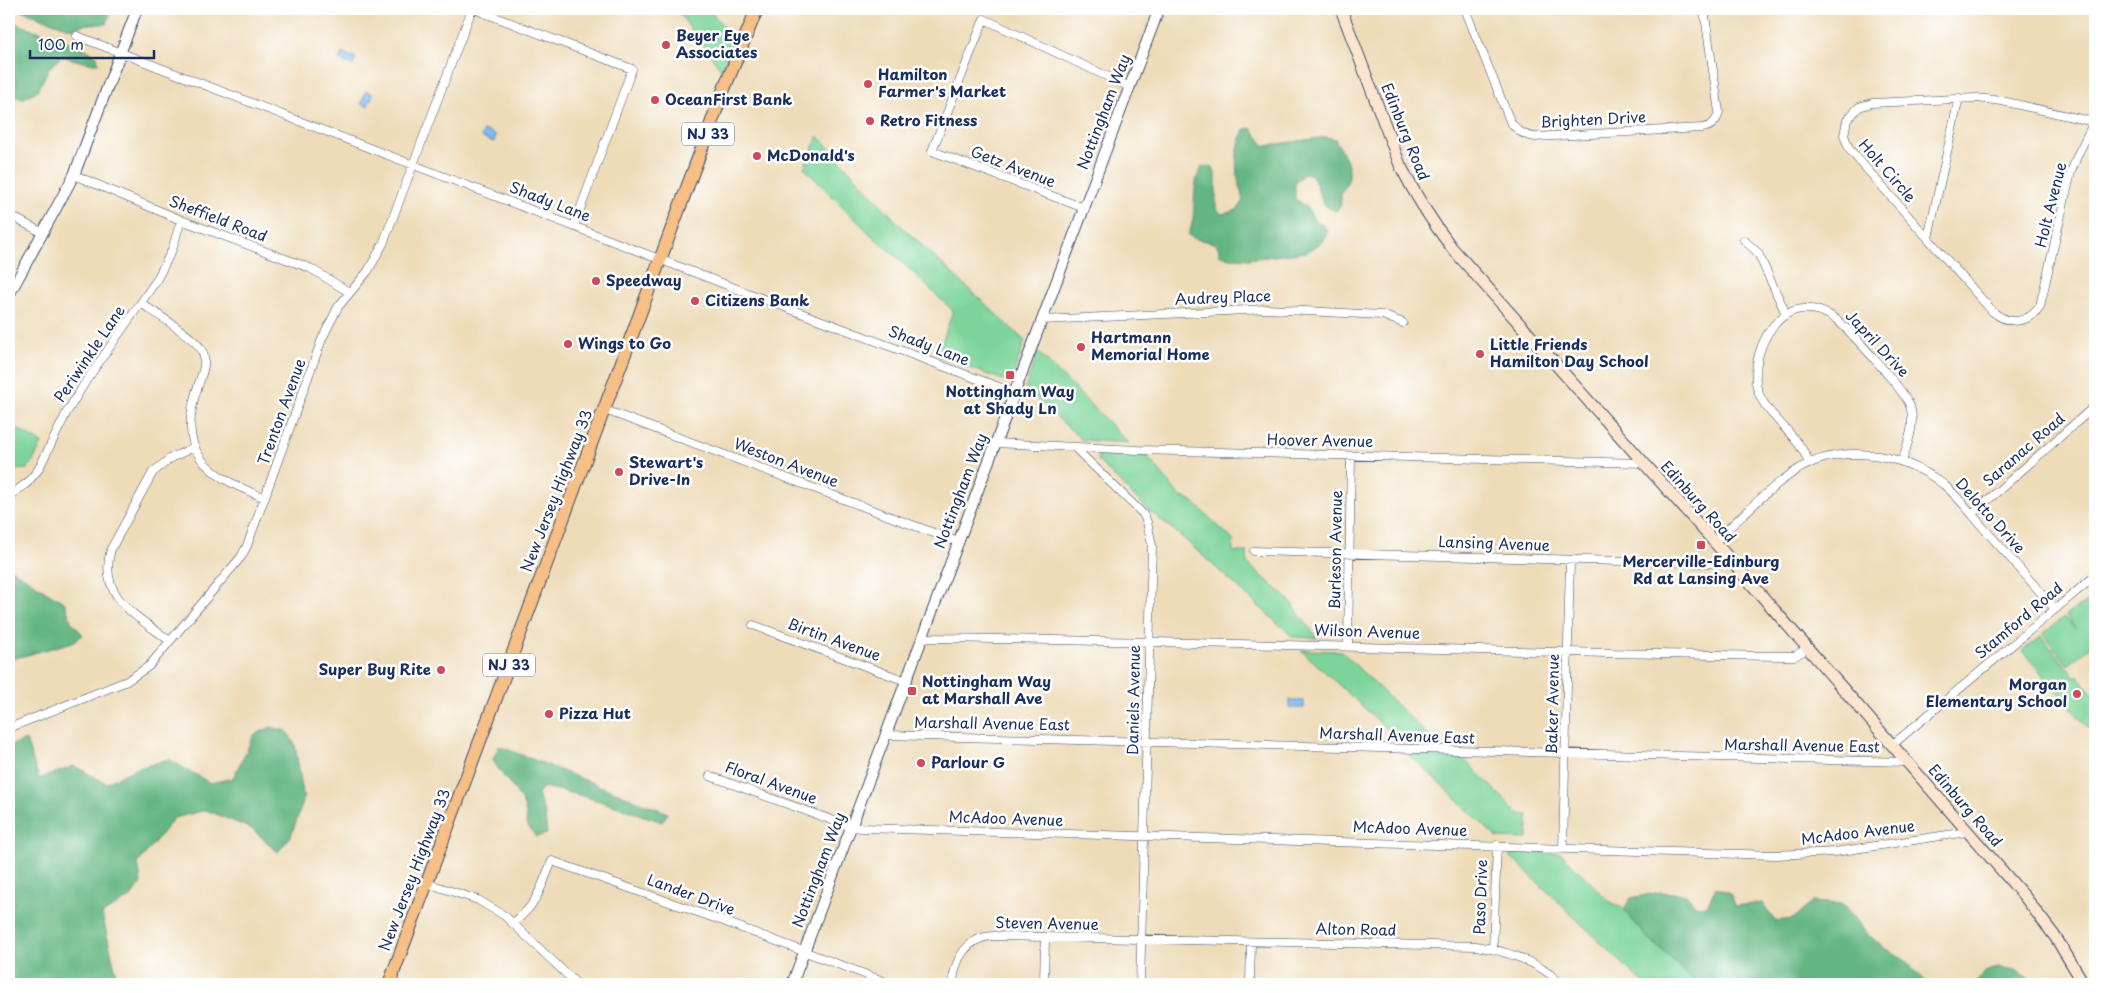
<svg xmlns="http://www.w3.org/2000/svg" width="2104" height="993" font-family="'Playpen Sans',sans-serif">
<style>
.green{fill:#7bd49a;stroke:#4b827c}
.forest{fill:#64b682;stroke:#407270}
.water{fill:#7fbbf1;stroke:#4d75a8}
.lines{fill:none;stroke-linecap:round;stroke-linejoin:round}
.minor-casing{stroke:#3b496c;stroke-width:9}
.tertiary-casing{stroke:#3b496c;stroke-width:12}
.secondary-casing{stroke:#3b496c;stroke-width:13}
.primary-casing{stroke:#3b496c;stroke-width:14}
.minor{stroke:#fff;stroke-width:8}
.tertiary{stroke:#fff;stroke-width:10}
.secondary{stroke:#fbe5cf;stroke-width:11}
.primary{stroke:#f5bf86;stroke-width:12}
.poi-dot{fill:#d1495b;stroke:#fff;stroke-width:2}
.labels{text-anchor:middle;stroke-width:5;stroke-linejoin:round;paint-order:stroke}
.shield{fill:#fff;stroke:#5f6d8e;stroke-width:1}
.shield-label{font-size:14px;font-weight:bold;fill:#1b2f5e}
.poi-label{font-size:15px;font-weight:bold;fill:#1b2f5e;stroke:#fff;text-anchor:start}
.street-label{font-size:15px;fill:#1b2f5e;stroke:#fff}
</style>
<rect width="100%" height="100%" fill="#fff"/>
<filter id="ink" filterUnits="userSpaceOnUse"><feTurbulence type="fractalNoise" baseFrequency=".02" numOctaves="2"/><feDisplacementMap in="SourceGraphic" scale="10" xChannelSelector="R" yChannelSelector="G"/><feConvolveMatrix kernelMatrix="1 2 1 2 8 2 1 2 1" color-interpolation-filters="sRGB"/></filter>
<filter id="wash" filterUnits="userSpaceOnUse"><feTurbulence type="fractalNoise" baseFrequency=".0096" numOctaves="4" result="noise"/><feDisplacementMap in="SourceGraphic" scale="20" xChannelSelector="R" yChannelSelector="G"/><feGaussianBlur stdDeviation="1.12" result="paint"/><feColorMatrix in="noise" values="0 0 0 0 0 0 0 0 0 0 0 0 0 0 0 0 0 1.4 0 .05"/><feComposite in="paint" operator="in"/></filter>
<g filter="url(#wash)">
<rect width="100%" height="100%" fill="#eedcb9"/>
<path class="green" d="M676,9H709L738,45L725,74Z
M818,136L896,221L1025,341L1012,378L1008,381L1003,380L937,356L953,311L900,260L869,233L804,168Z
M1038,352L1129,443L1082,440L1025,388Z
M9,424L42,443L31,465L27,469L9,470Z
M1101,454L1146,455L1180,496L1193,502L1233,540V552H1247V563L1289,600L1317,638L1293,637L1182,537L1147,509L1098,461V456Z
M2095,597V643L2068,665L2043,634L2064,617L2075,629L2066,615C2075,608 2086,604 2095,597Z
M2041,636L2075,677L2078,675L2095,696V736L2022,651Z
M1301,650L1341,651L1436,743H1402Z
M1409,754L1460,755L1519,814L1528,815V839L1497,838Z
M1506,852L1561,853L1610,902L1624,909L1647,938L1659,947L1697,984H1644Z"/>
<path class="forest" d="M17,9H112L106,24H87L72,29Z
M9,21L80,46L97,56L98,63C86,65 74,58 61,57L49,68L38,90L22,99L9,94Z
M1251,128L1265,146L1326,137L1335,139C1341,150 1353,167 1348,180C1343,193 1340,189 1341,205L1336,211C1315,204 1322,189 1311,174H1304L1295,182V198L1308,209L1315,221L1323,225L1328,231L1322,242L1307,252L1249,259L1230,258L1219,254L1218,246C1207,238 1199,243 1188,235C1199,213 1189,187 1202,167L1212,166L1216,175V208L1222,214L1237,210L1243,200C1235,170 1233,159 1244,129Z
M9,566L14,571L65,603L71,621L83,635L73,642L9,660Z
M271,727L287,731L295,745L304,799L291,836L278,852L252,829L206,810L174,818L138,863L141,883L131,897L102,914L117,977L122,984H9V746L26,740L39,779L74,766L106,783L133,770L169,759L210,783L233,778L254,735Z
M499,746L668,813L662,822C623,809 584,794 543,787L538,795L545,815L547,834L536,837L526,824C530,797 502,781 493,759Z
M1716,887L1731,893L1735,906L1762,903L1775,921L1793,919L1813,902L1843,904L1867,933L1882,947L1903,958L1928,984H1697L1659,947L1647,938L1624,909L1631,898L1661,892L1686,894L1695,905L1706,907Z
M1998,967L2016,970L2031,980L2032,984H1974L1985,972Z"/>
<path class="water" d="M342,53L356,58L353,65L339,60Z
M366,91L373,94L368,106L361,104Z
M484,130L496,135L494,142L481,137Z
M1289,700L1304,701V708H1289Z"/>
</g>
<g filter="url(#ink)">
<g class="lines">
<g class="minor-casing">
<path id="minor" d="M474,9L632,69L574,226
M1465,9L1510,121C1517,131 1523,135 1535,137L1702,128C1712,127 1717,121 1719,112L1704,9
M77,36L766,300L1015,393
M2094,122L2002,101L1977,98L1872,103L1859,107L1847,120L1844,135L1849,149L1993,312C2009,325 2028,324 2040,306L2071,172L2078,154L2095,120
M74,175L181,220L310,268L349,292
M1084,208L932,151L984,19L1130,87
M9,215L43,233
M1928,238L1959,98
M1744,240L1758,253L1786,314
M141,303C155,313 194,337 201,349C208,361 202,374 198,386C175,454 207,475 265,498
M1042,320L1267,309L1382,315L1403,323
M605,410L958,542
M996,443L1138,450L1643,463
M1074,447L1143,514L1147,522L1152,545L1140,984
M1809,464C1800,433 1760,414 1756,383C1753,347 1778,298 1820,311C1826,313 1832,316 1837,320C1851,332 1905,391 1910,406C1916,425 1907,444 1902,462
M9,496L27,483L38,470L67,412L86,381L156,281L172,250L181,220
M1972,514L2095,406
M1714,542C1740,519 1765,491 1794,472C1839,442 1901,452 1943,484C1960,498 1973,516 1987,532C2010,557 2032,583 2055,609
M1254,551L1734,564
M753,625L906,681
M923,638C1214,641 1504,653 1795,656L1808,648
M170,641C137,616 97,597 111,549L153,472L171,458L194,447
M1348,646L1351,456
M9,728L127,681L149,666L241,557L247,546L322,339L338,307L368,271L383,244L472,9
M886,735L1907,762
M1892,745L2095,576
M710,776L851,827L862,828L1776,855L1835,852L1967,832
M1563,849L1570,560
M427,883L478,900L505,916L577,984
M513,923C538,904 540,889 552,861L723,921L891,984
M1493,949L1497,845
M953,984C954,959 967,937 994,936L1476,946C1506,951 1540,962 1561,984
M1044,984L1045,938
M1250,984L1251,942"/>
</g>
<g class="tertiary-casing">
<path id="tertiary" d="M9,295L74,175L137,9
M792,984L1159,9"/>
</g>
<g class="secondary-casing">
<path id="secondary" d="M1341,9L1400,165C1415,195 1432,222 1452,248L1734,564L2025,897L2056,938L2084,984"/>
</g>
<g class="primary-casing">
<path id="primary" d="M389,984L724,89L757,9"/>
</g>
<use href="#minor" class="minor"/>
<use href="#tertiary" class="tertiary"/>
<use href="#secondary" class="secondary"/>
<use href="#primary" class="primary"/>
</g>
</g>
<g class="poi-dot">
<circle cx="666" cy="45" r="5"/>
<circle cx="868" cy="84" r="5"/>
<circle cx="655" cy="100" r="5"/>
<circle cx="870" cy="121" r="5"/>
<circle cx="757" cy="156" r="5"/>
<circle cx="596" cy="281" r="5"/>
<circle cx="695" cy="301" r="5"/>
<circle cx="568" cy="344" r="5"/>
<circle cx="1081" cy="347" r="5"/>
<circle cx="1480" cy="354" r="5"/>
<rect x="1005" y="370" width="10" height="10" rx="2.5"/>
<circle cx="619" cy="472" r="5"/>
<rect x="1696" y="540" width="10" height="10" rx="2.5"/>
<circle cx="441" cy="670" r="5"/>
<rect x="907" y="686" width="10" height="10" rx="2.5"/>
<circle cx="2077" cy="694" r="5"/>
<circle cx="549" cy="714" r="5"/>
<circle cx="921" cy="763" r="5"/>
</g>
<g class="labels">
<g class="shield">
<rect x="682" y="122.5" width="52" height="23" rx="4"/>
<rect x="483" y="653.5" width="52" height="23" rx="4"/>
</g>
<g class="shield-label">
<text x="708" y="139">NJ 33</text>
<text x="509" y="670">NJ 33</text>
</g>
<g class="poi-label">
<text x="676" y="41">Beyer Eye<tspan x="676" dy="17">Associates</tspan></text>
<text x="878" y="80">Hamilton<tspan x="878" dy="17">Farmer's Market</tspan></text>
<text x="665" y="105">OceanFirst Bank</text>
<text x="880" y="126">Retro Fitness</text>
<text x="767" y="161">McDonald's</text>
<text x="606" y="286">Speedway</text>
<text x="705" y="306">Citizens Bank</text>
<text x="1091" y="343">Hartmann<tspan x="1091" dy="17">Memorial Home</tspan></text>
<text x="578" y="349">Wings to Go</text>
<text x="1490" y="350">Little Friends<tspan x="1490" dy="17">Hamilton Day School</tspan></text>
<text x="1010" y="397" text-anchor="middle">Nottingham Way<tspan x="1010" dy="17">at Shady Ln</tspan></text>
<text x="629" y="468">Stewart's<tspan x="629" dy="17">Drive-In</tspan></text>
<text x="1701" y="567" text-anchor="middle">Mercerville-Edinburg<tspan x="1701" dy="17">Rd at Lansing Ave</tspan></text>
<text x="431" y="675" text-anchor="end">Super Buy Rite</text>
<text x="922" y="687">Nottingham Way<tspan x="922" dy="17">at Marshall Ave</tspan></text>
<text x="2067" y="690" text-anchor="end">Morgan<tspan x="2067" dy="17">Elementary School</tspan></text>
<text x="559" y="719">Pizza Hut</text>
<text x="931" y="768">Parlour G</text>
</g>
<g class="street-label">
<text transform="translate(1104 112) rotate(-69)" y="5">Nottingham Way</text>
<text transform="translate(1593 120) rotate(-3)" y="5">Brighten Drive</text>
<text transform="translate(1405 132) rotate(68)" y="5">Edinburg Road</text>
<text transform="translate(1013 167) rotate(21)" y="5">Getz Avenue</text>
<text transform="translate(1887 171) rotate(49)" y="5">Holt Circle</text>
<text transform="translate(550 202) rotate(21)" y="5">Shady Lane</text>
<text transform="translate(2051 205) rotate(-76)" y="5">Holt Avenue</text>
<text transform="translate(218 219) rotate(21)" y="5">Sheffield Road</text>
<text transform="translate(1223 298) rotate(-2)" y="5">Audrey Place</text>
<text transform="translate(1877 344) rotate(47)" y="5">Japril Drive</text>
<text transform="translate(929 346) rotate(21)" y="5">Shady Lane</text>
<text transform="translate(90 354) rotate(-56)" y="5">Periwinkle Lane</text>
<text transform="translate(282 412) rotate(-70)" y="5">Trenton Avenue</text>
<text transform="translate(1320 441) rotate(1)" y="5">Hoover Avenue</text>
<text transform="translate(2024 450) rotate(-41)" y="5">Saranac Road</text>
<text transform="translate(786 463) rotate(21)" y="5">Weston Avenue</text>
<text transform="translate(557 491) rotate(-69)" y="5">New Jersey Highway 33</text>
<text transform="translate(961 491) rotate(-69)" y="5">Nottingham Way</text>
<text transform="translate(1698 502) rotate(48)" y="5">Edinburg Road</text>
<text transform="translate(1990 516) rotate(48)" y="5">Delotto Drive</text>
<text transform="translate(1494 544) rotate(2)" y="5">Lansing Avenue</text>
<text transform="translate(1336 550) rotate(-89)" y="5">Burleson Avenue</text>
<text transform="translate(2019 621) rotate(-40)" y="5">Stamford Road</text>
<text transform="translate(1367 632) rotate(2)" y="5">Wilson Avenue</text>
<text transform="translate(834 640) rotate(20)" y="5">Birtin Avenue</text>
<text transform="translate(1134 700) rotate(-89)" y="5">Daniels Avenue</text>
<text transform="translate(1553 704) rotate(-89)" y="5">Baker Avenue</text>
<text transform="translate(992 724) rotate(1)" y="5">Marshall Avenue East</text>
<text transform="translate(1397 736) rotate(2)" y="5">Marshall Avenue East</text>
<text transform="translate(1802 746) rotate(1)" y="5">Marshall Avenue East</text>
<text transform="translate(771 783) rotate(20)" y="5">Floral Avenue</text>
<text transform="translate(1965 806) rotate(49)" y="5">Edinburg Road</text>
<text transform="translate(1006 819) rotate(2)" y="5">McAdoo Avenue</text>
<text transform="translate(1410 829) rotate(2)" y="5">McAdoo Avenue</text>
<text transform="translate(1858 833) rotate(-7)" y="5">McAdoo Avenue</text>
<text transform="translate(415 870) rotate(-69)" y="5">New Jersey Highway 33</text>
<text transform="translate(819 870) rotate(-69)" y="5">Nottingham Way</text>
<text transform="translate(691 895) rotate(20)" y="5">Lander Drive</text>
<text transform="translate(1481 897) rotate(-88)" y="5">Paso Drive</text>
<text transform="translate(1047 924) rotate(1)" y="5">Steven Avenue</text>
<text transform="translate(1356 930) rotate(1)" y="5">Alton Road</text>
</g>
</g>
<rect width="2104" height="993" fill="none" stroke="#fff" stroke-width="30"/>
<path d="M30 50v8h124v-8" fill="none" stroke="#1b2f5e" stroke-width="2.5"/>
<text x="38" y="50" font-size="15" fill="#1b2f5e" stroke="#ffffff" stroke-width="4" paint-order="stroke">100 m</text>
</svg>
